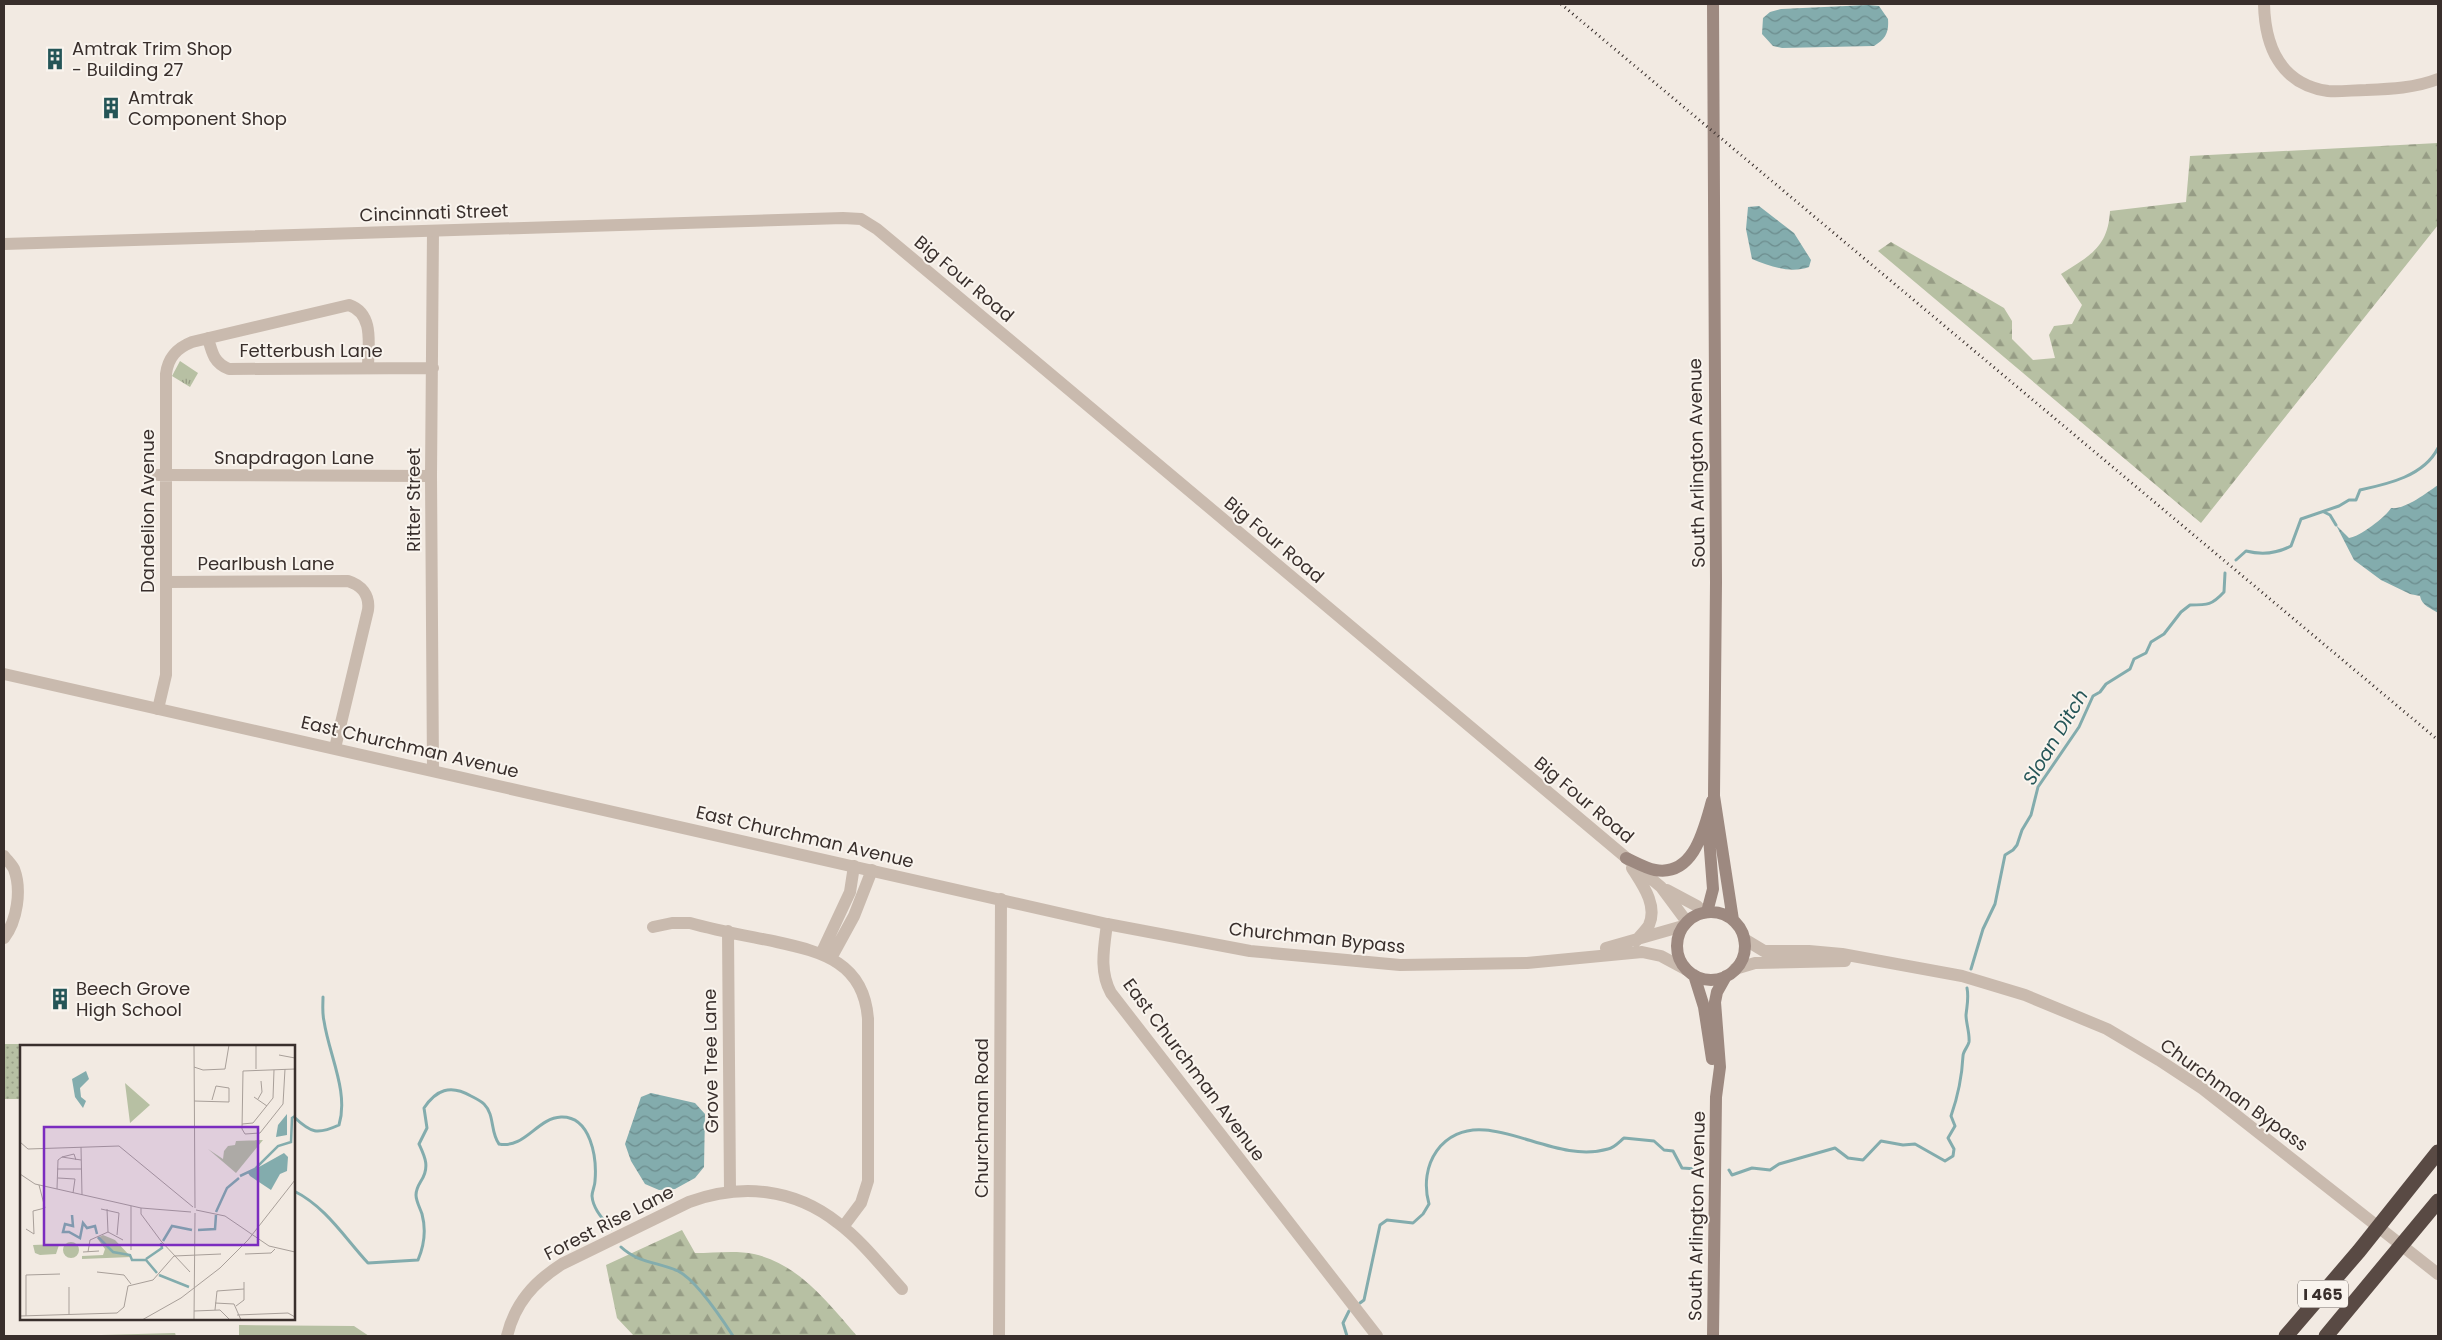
<svg xmlns="http://www.w3.org/2000/svg" width="2442" height="1340" font-family="Poppins,sans-serif">
<style>
.grass{fill:url(#grass-dots)}
.forest{fill:url(#forest-firs)}
.park{fill:url(#park-tufts)}
.pitch{fill:#b7c0a3}
.water{fill:url(#water-waves)}
.lines{fill:none;stroke-linecap:round;stroke-linejoin:round}
.stream{stroke:#83acad;stroke-width:3}
.minor{stroke:#c9baae;stroke-width:12}
.tertiary{stroke:#c9baae;stroke-width:12}
.secondary{stroke:#9d8980;stroke-width:12}
.motorway{stroke:#594a44;stroke-width:15}
.rail{stroke:#392f2c;stroke-width:3;stroke-dasharray:1 4;stroke-linecap:butt}
.labels{text-anchor:middle;stroke-width:4;stroke-linejoin:round;paint-order:stroke}
.shield{fill:#f9f4ee;stroke:#736a66;stroke-width:1}
.shield-label{font-size:16px;font-weight:bold;fill:#392f2c}
.poi-label{font-size:18px;fill:#392f2c;stroke:#f9f4ee;text-anchor:start}
.street-label{font-size:18px;fill:#392f2c;stroke:#f9f4ee}
.water-label{font-size:19px;font-style:italic;fill:#245557;stroke:#f9f4ee}
.inset-river{fill:none;stroke:#83acad;stroke-width:2.5}
.inset-road{fill:none;stroke:#a89f99;stroke-width:1}
.view{fill:#7b2cbf;fill-opacity:0.15;stroke:#7b2cbf;stroke-width:2.5}
.inset-edge{fill:none;stroke:#392f2c;stroke-width:2.5}
</style>
<defs>
<pattern id="grass-dots" width="8" height="8" patternUnits="userSpaceOnUse" patternTransform="scale(1.25)"><rect width="8" height="8" fill="#b7c0a3"/><path d="M2 2h.1M6 6h.1" fill="none" stroke="#969c85" stroke-width="1.8" stroke-linecap="round"/></pattern>
<pattern id="forest-firs" width="22" height="20" patternUnits="userSpaceOnUse" patternTransform="scale(1.25)"><rect width="22" height="20" fill="#b7c0a3"/><path d="M5 1l3.5 6h-7zM16 11l3.5 6h-7z" fill="#969c85"/></pattern>
<pattern id="park-tufts" width="24" height="20" patternUnits="userSpaceOnUse" patternTransform="scale(1.25)"><rect width="24" height="20" fill="#b7c0a3"/><path d="M3 7l-1-3M5 7V3M7 7l1-3M15 17l-1-3M17 17v-4M19 17l1-3" fill="none" stroke="#969c85"/></pattern>
<pattern id="water-waves" width="16" height="10" patternUnits="userSpaceOnUse" patternTransform="scale(1.25)"><rect width="16" height="10" fill="#83acad"/><path d="M0 5q4-4 8 0t8 0" fill="none" stroke="#6c8c8d"/></pattern>
</defs>
<rect width="100%" height="100%" fill="#f2eae2"/>
<path class="grass" d="M4,1044H32V1046H21V1099H4Z"/>
<path class="forest" d="M2438,143V225L2201,523L1878,251L1891,242L2004,308L2012,321V339L2033,360L2055,358L2049,335L2054,326L2072,324L2082,305L2061,274C2089,256 2108,248 2110,211L2186,202L2190,156Z
M682,1230L695,1253C714,1253 736,1250 754,1254C799,1264 828,1303 857,1336H634L617,1318L606,1265Z"/>
<path class="park" d="M180,361L198,373L190,387L172,376Z"/>
<path class="pitch" d="M239,1325L354,1326L369,1336H239Z
M175,1333L176,1336H64Z"/>
<path class="water" d="M1868,5L1879,6L1888,19C1889,32 1886,39 1874,46L1782,48L1773,46L1762,34L1763,18L1770,12L1781,9Z
M1759,206L1794,233L1811,260L1809,267C1790,274 1770,266 1752,259L1746,229L1748,207Z
M2438,485V613C2431,608 2422,606 2420,596L2410,594L2381,580L2354,560L2336,525L2349,538C2359,537 2386,517 2391,508C2405,510 2426,493 2438,485Z
M651,1093L695,1103L705,1114L704,1167L695,1178L675,1189L659,1190L645,1184L631,1161L625,1144L641,1097Z"/>
<g class="lines">
<path class="stream" d="M2324,512L2330,515L2336,525
M2236,560L2246,551C2262,555 2276,554 2291,546L2301,519L2339,506L2349,500H2356L2360,490C2388,484 2424,476 2438,448
M1971,969L1983,929L1995,904L2005,855L2013,850L2017,845L2022,830L2031,815L2038,787L2079,727L2093,696L2100,692L2106,684L2130,669L2134,659L2146,653L2151,642L2164,634L2181,612L2190,605C2208,605 2212,605 2224,592L2225,573
M294,1117C311,1133 317,1135 339,1125C349,1092 329,1055 324,1021C322,1013 323,1005 323,997
M1729,1170L1732,1175L1752,1168L1770,1170L1779,1164L1835,1148L1848,1158L1863,1160L1881,1141L1903,1145L1915,1144L1945,1161L1953,1156L1954,1149L1948,1138L1955,1126L1951,1116C1958,1096 1962,1076 1963,1056C1963,1051 1968,1047 1969,1042C1970,1034 1966,1023 1966,1015C1967,1005 1969,998 1967,988
M294,1191C326,1207 344,1237 368,1263L418,1260C424,1246 426,1229 422,1214C420,1208 416,1201 416,1195C416,1189 418,1186 421,1181C430,1167 425,1157 419,1144L427,1128L424,1108C436,1090 450,1084 471,1096C475,1098 481,1101 484,1104C495,1115 490,1132 499,1144C525,1149 537,1118 561,1117C591,1116 597,1158 595,1181C595,1186 592,1191 592,1196C593,1209 603,1219 611,1229
M621,1247C638,1263 658,1262 678,1271C696,1280 722,1319 733,1336
M1360,1303L1364,1300L1380,1225L1387,1220L1413,1223L1423,1214L1429,1204C1418,1165 1442,1126 1485,1130C1524,1133 1567,1161 1608,1149C1614,1148 1619,1142 1624,1138L1654,1141L1664,1150L1673,1151L1682,1168L1697,1169
M1347,1336L1343,1323L1349,1311"/>
<path class="minor" d="M2264,4C2265,46 2280,84 2328,91C2340,92 2354,90 2366,90C2391,89 2415,88 2438,79
M433,231L431,476L433,770
M208,338C212,353 214,363 229,369L433,368
M158,475L431,476
M166,582L348,581C361,585 370,595 368,610L335,748
M158,709L166,675V374C168,357 177,348 192,342L349,305C375,314 368,346 368,368
M4,856C7,860 12,865 14,869C22,890 17,921 4,938
M1107,924C1104,948 1099,971 1111,993L1377,1336
M653,927L672,923H690C718,931 748,936 777,942C823,952 864,963 868,1019V1181L861,1203L843,1227
M728,931L730,1192
M821,954L850,892L854,866
M831,958L854,916L872,870
M507,1336C515,1303 534,1282 562,1264L689,1202C741,1183 794,1188 838,1223C862,1241 882,1267 902,1289
M999,1336L1001,899"/>
<path class="tertiary" d="M4,244L843,218L861,219L877,229C1139,447 1398,668 1661,887L1687,922
M4,674L1107,924L1250,951L1400,965L1527,963L1642,952L1661,956L1687,970
M1632,868C1642,884 1658,905 1649,925C1646,930 1640,936 1636,941
M1667,890L1697,906L1704,913
M1744,939L1764,951H1809L1842,954L1962,976L2025,995L2107,1029L2159,1060L2203,1089L2438,1274
M1606,948L1683,926
M1735,969L1755,963L1845,961"/>
<path class="secondary" d="M1713,4L1716,582L1714,796L1733,920
M1626,858C1635,862 1645,868 1655,870C1694,877 1704,829 1712,801
M1707,912L1713,889L1708,824
M1677 946a34 34 0 1 1 68 0a34 34 0 1 1-68 0Z
M1694,975L1704,1007L1712,1059
M1713,1336L1716,1097L1720,1067L1715,1002L1717,992L1726,976"/>
<path class="motorway" d="M2286,1336L2359,1251L2438,1152
M2326,1336L2438,1201"/>
<path class="rail" d="M1561,4L2438,740"/>
</g>
<defs>
<g id="building-bare" transform="scale(1.725)"><path d="M-4-6H4V6H1V3H-1V6H-4ZM-2.5-4.3h1.7v1.8h-1.7ZM.8-4.3h1.7v1.8H.8ZM-2.5-1h1.7V.8h-1.7ZM.8-1h1.7V.8H.8Z" fill="#245557" stroke="#f9f4ee" stroke-width="2.5" paint-order="stroke"/></g>
</defs>
<g fill-rule="evenodd">
<use href="#building-bare" x="55" y="59"/>
<use href="#building-bare" x="111" y="108"/>
<use href="#building-bare" x="60" y="999"/>
</g>
<g class="labels">
<rect class="shield" x="2298" y="1280.5" width="50" height="27" rx="4"/>
<g class="shield-label">
<text x="2323" y="1300">I 465</text>
</g>
<g class="poi-label">
<text x="72" y="55">Amtrak Trim Shop<tspan x="72" dy="21">- Building 27</tspan></text>
<text x="128" y="104">Amtrak<tspan x="128" dy="21">Component Shop</tspan></text>
<text x="76" y="995">Beech Grove<tspan x="76" dy="21">High School</tspan></text>
</g>
<g class="street-label">
<text transform="translate(434 213) rotate(-2)" y="6">Cincinnati Street</text>
<text transform="translate(964 279) rotate(40)" y="6">Big Four Road</text>
<text x="311" y="357">Fetterbush Lane</text>
<text x="294" y="464">Snapdragon Lane</text>
<text transform="translate(1697 463) rotate(-91)" y="6">South Arlington Avenue</text>
<text transform="translate(414 500) rotate(-90)" y="6">Ritter Street</text>
<text transform="translate(148 511) rotate(-90)" y="6">Dandelion Avenue</text>
<text transform="translate(1274 540) rotate(40)" y="6">Big Four Road</text>
<text x="266" y="570">Pearlbush Lane</text>
<text transform="translate(410 747) rotate(13)" y="6">East Churchman Avenue</text>
<text transform="translate(1584 800) rotate(40)" y="6">Big Four Road</text>
<text transform="translate(805 837) rotate(13)" y="6">East Churchman Avenue</text>
<text transform="translate(1317 938) rotate(6)" y="6">Churchman Bypass</text>
<text transform="translate(711 1061) rotate(-91)" y="6">Grove Tree Lane</text>
<text transform="translate(1194 1070) rotate(53)" y="6">East Churchman Avenue</text>
<text transform="translate(2234 1095) rotate(36)" y="6">Churchman Bypass</text>
<text transform="translate(982 1118) rotate(-90)" y="6">Churchman Road</text>
<text transform="translate(1697 1216) rotate(-89)" y="6">South Arlington Avenue</text>
<text transform="translate(609 1223) rotate(-27)" y="6">Forest Rise Lane</text>
</g>
<g class="water-label">
<text transform="translate(2055 737) rotate(-59)" y="7">Sloan Ditch</text>
</g>
</g>
<g transform="translate(20 1045)">
<rect width="275" height="275" fill="#f2eae2"/>
<path d="M105,38L130,60L110,78ZM243,95L216,128L188,104L203,114L204,106L208,101L215,100L216,96ZM83,190L95,195L111,212L62,214V211L83,210L85,204L77,193Z" fill="#b7c0a3"/>
<path d="M43 205a8 8 0 1 1 16 0a8 8 0 1 1-16 0ZM13,200L39,199V200L36,209L20,210L15,208Z" fill="#b7c0a3"/>
<path d="M66,26L69,34L60,43L61,52L66,56L63,63L55,52L52,34ZM267,69V90L256,92L258,80ZM264,108L268,112L267,126L260,129L251,145L230,131L228,128Z" fill="#83acad"/>
<path class="inset-river" d="M220,131L235,124L258,101L271,97L272,73L275,71M196,167L207,143L219,133M52,170L53,181L45,179L43,187H49L60,193L63,178L67,183L75,181L77,189M178,185L195,184L196,170M78,192L93,207L110,210L112,215H126L137,228M143,196L152,181L172,185M126,214L142,203L141,198M139,230L169,242"/>
<path class="inset-road" d="M174,0L175,163M259,10L275,13M174,22L183,25L205,24L209,0M236,24V0M265,24L263,59L240,88L225,89L222,84L223,26L275,24M234,52L247,61M238,54L242,47L241,36M174,56L209,57V43L196,41L192,55M222,79L233,78L253,53L254,25M0,97L8,104L99,101L173,162M61,102L62,150M42,112L61,115M42,112L54,109L56,115M37,124H61M0,129L15,139L121,163L171,167M38,133L55,134L53,148M37,144L38,115L42,112M121,163V169L141,196L170,227M81,164L99,168L97,190M87,164L88,187M176,165L205,171L249,201L275,207M6,184L14,189L13,166L25,163L19,140M88,187L103,195M111,205V161M63,207L79,206M68,207L70,195L88,187M225,209L251,208L255,204M77,227L104,230L111,239M49,242V270M195,258L214,259L221,275M216,261L224,255V237M195,265L197,246L224,244M174,266L200,265L210,275M217,270L268,268L275,272M0,271L97,268L104,262L108,241L133,235L154,211L201,209M6,271V230L40,229M122,275L161,253L200,223L228,195L275,135M174,275L175,168"/>
<path class="view" d="M24,82H238V200H24Z"/>
<rect width="275" height="275" class="inset-edge"/>
</g>
<rect width="2442" height="1340" fill="none" stroke="#392f2c" stroke-width="10"/>
</svg>
